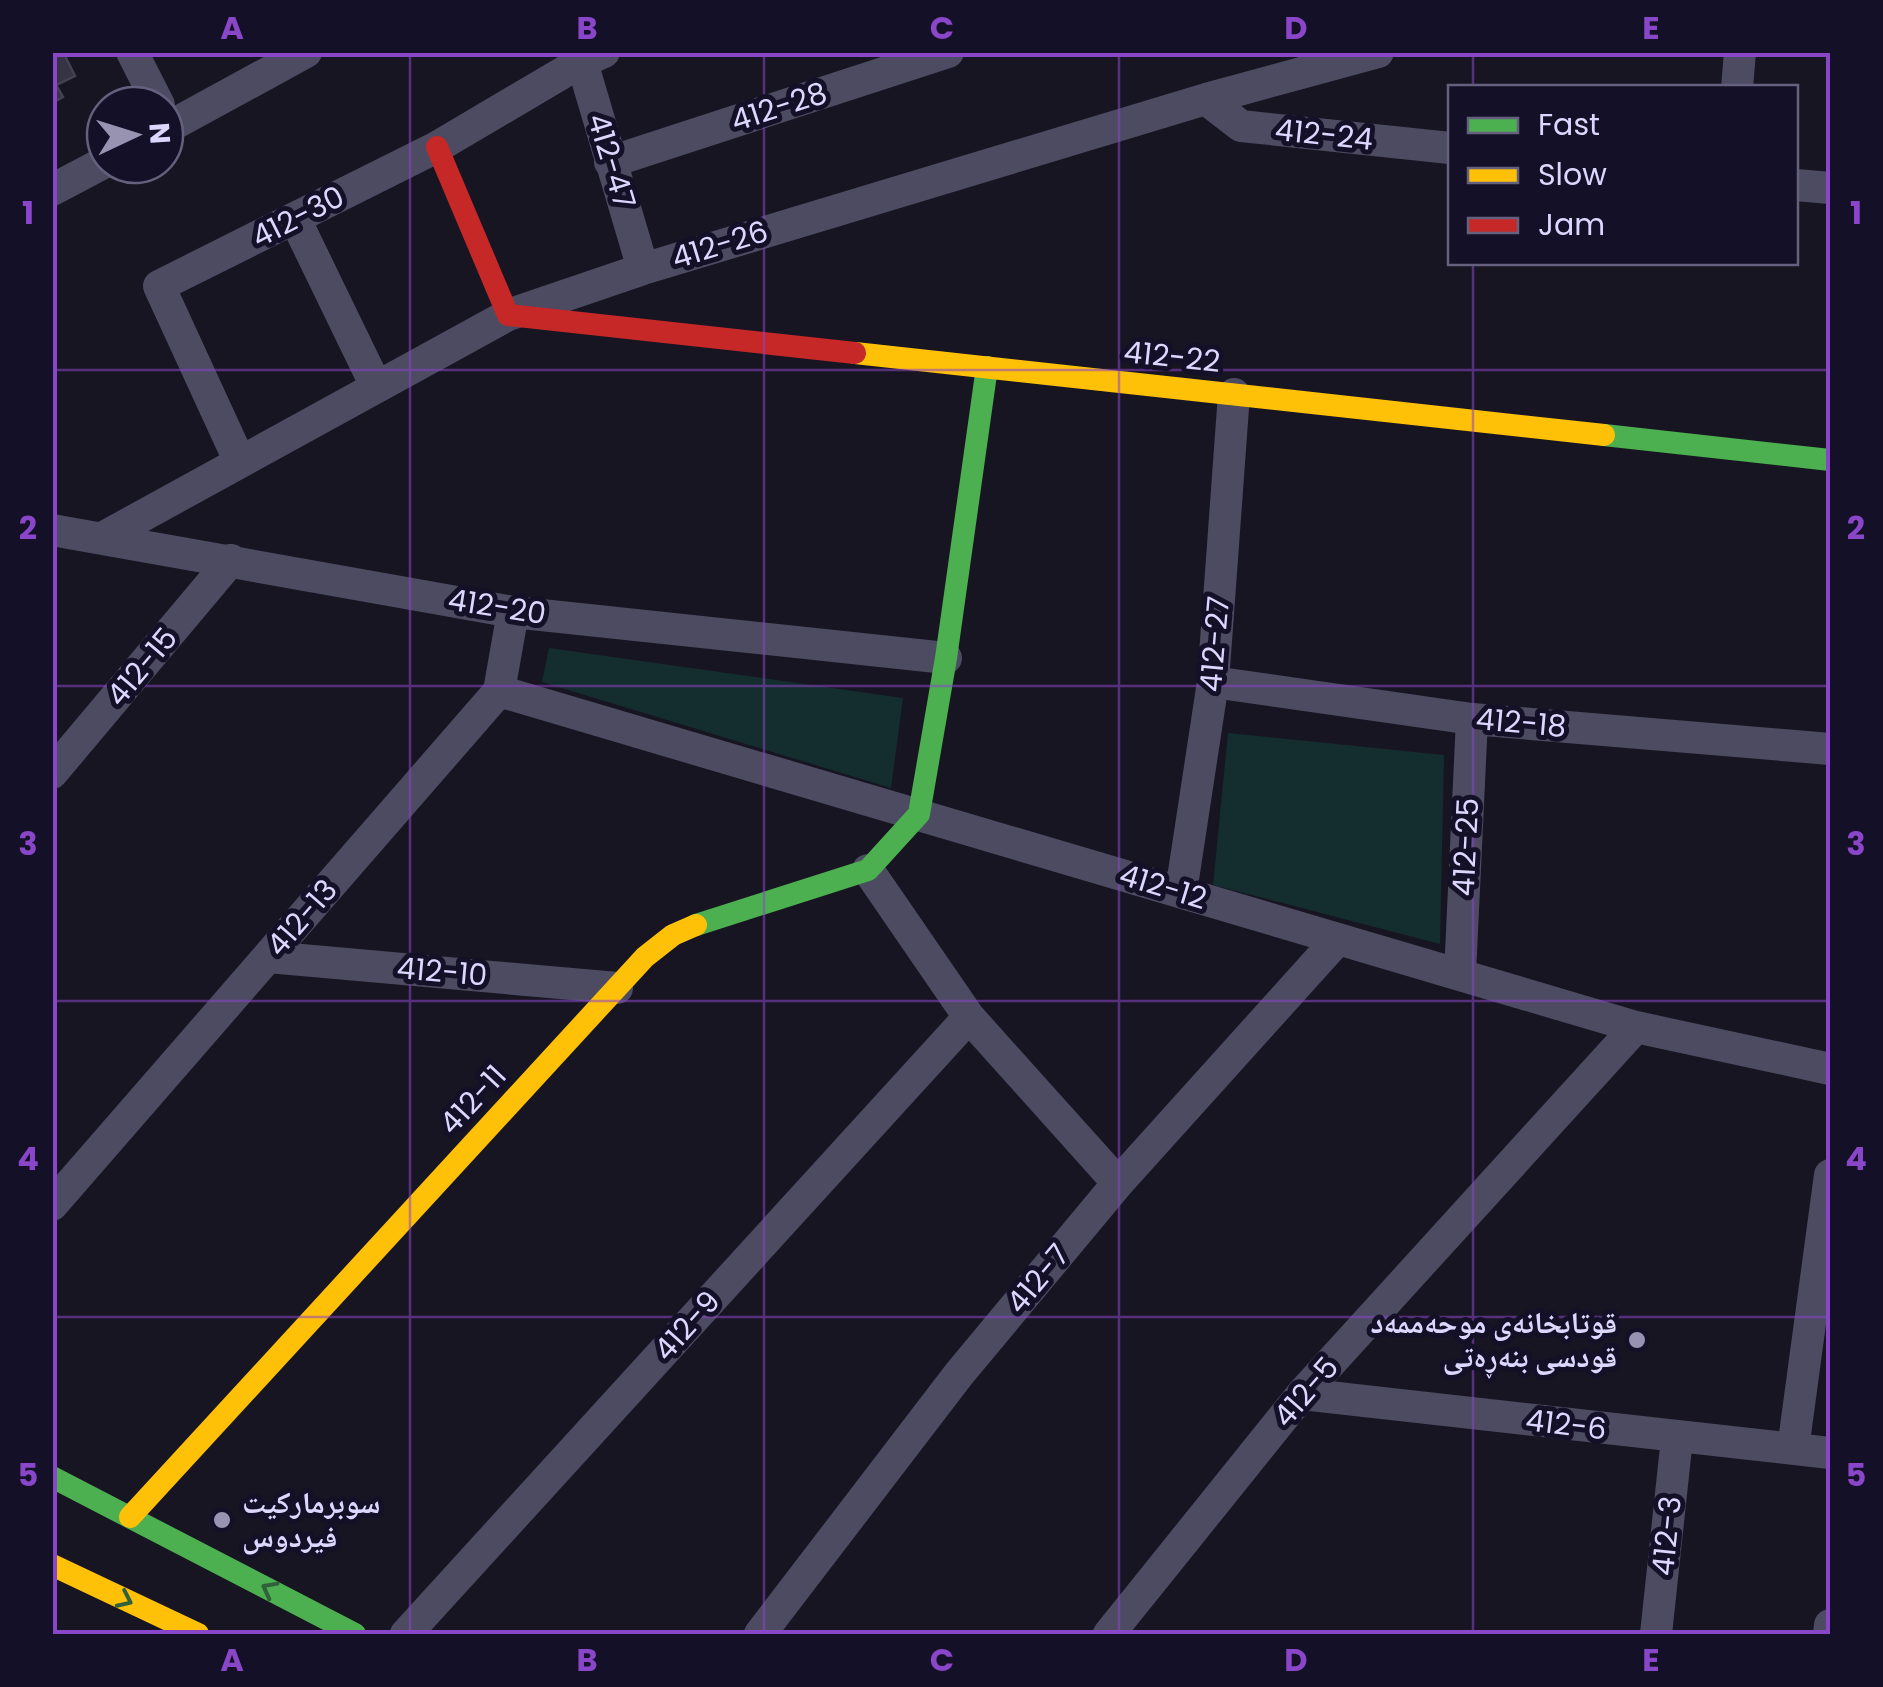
<svg xmlns="http://www.w3.org/2000/svg" width="1883" height="1687" font-family="Poppins,'Noto Naskh Arabic',sans-serif">
<style>
.green{fill:#142d2e}
.building{fill:#363344;stroke:#454155;stroke-width:2.5}
.lines{fill:none;stroke-linecap:round;stroke-linejoin:round}
.street{stroke:#4c4b62;stroke-width:32}
.fast{stroke:#4caf50;stroke-width:22}
.slow{stroke:#ffc107;stroke-width:22}
.jam{stroke:#c62828;stroke-width:22}
.oneway{stroke:#30603c}
.grid{fill:none;stroke:#8a46c8;stroke-width:2.5;stroke-opacity:0.55}
.poi-dot{fill:#9793b1;stroke:#141027;stroke-width:4}
.labels{text-anchor:middle;stroke-width:10;stroke-linejoin:round;paint-order:stroke}
.street-label{font-size:30px;fill:#dcd7fe;stroke:#141027}
.poi-label{font-size:30px;font-weight:bold;fill:#dcd7fe;stroke:#141027;text-anchor:end}
.neatline{fill:none;stroke:#8a46c8;stroke-width:4}
.grid-label{font-size:32px;text-anchor:middle;font-weight:bold;fill:#8a46c8}
</style>
<rect width="100%" height="100%" fill="#181522"/>
<path class="green" d="M549,648L903,698L891,788L542,682Z
M1228,733L1444,755L1440,944L1213,885Z"/>
<path class="building" d="M52,52H63L75,76L56,85L63,97L52,103Z"/>
<g class="lines">
<path class="street" d="M132,52L159,105
M579,52L643,269
M1737,88L1740,52
M1206,99L1241,126L1450,148
M165,129L306,52
M610,162L948,52
M1796,185L1830,188
M52,190L105,162
M295,219L376,386
M239,460L159,286L437,147L581,62L604,52
M52,530L513,612L946,658
M104,537L508,315L643,269L1206,99L1378,52
M1213,682L1472,719L1830,749
M499,691L1636,1027L1830,1069
M52,773L231,560
M868,870L969,1017L1118,1183
M1181,892L1213,682L1234,394
M268,957L617,988
M1460,974L1472,719
M52,1205L499,691L513,612
M1302,1394L1830,1453
M1793,1449L1830,1175
M406,1634L969,1017
M760,1634L959,1374L1118,1183L1337,940
M1109,1634L1302,1394L1636,1027
M1656,1634L1677,1438
M1829,1634L1830,1625"/>
<path class="fast" d="M1604,435L1830,460
M696,925L868,870L919,814L946,658L987,367
M52,1477L355,1634"/>
<path class="slow" d="M855,353L1604,435
M130,1517L645,957L673,935L696,925
M52,1565L198,1634"/>
<path class="jam" d="M437,147L508,315L855,353"/>
</g>
<defs><path id="oneway-chevron" d="M-2-3.5L2.5 0L-2 3.5" fill="none" stroke-width="1.6" stroke-linecap="round" stroke-linejoin="round" transform="scale(2.5)"/></defs>
<g class="oneway">
<use href="#oneway-chevron" transform="translate(269 1589) rotate(-152)"/>
<use href="#oneway-chevron" transform="translate(125 1600) rotate(25)"/>
</g>
<path class="grid" d="M410,52V1634M764,52V1634M1119,52V1634M1473,52V88M1473,262V1634M52,370H1830M52,686H1830M52,1001H1830M52,1317H1830"/>
<g class="poi-dot">
<circle cx="1637" cy="1340" r="10"/>
<circle cx="222" cy="1520" r="10"/>
</g>
<g class="labels">
<g class="street-label">
<text transform="translate(779 107) rotate(-18)" y="10">412-28</text>
<text transform="translate(1324 135) rotate(6)" y="10">412-24</text>
<text transform="translate(611 161) rotate(73)" y="10">412-47</text>
<text transform="translate(298 217) rotate(-27)" y="10">412-30</text>
<text transform="translate(720 245) rotate(-17)" y="10">412-26</text>
<text transform="translate(1172 357) rotate(6)" y="10">412-22</text>
<text transform="translate(497 607) rotate(9)" y="10">412-20</text>
<text transform="translate(1215 644) rotate(-85)" y="10">412-27</text>
<text transform="translate(142 667) rotate(-50)" y="10">412-15</text>
<text transform="translate(1521 723) rotate(5)" y="10">412-18</text>
<text transform="translate(1466 847) rotate(-87)" y="10">412-25</text>
<text transform="translate(1163 887) rotate(17)" y="10">412-12</text>
<text transform="translate(302 918) rotate(-49)" y="10">412-13</text>
<text transform="translate(442 972) rotate(5)" y="10">412-10</text>
<text transform="translate(473 1100) rotate(-47)" y="10">412-11</text>
<text transform="translate(1038 1279) rotate(-50)" y="10">412-7</text>
<text transform="translate(687 1326) rotate(-48)" y="10">412-9</text>
<text transform="translate(1306 1392) rotate(-49)" y="10">412-5</text>
<text transform="translate(1566 1425) rotate(7)" y="10">412-6</text>
<text transform="translate(1667 1536) rotate(-84)" y="10">412-3</text>
</g>
<g class="poi-label">
<text x="1617" y="1333">قوتابخانەی موحەممەد<tspan x="1617" dy="34">قودسی بنەڕەتی</tspan></text>
<text x="242" y="1513" text-anchor="start">سوبرمارکیت<tspan x="242" dy="34">فیردوس</tspan></text>
</g>
</g>
<rect width="1883" height="1687" fill="none" stroke="#141027" stroke-width="110"/>
<rect x="1448" y="85" width="350" height="180" fill="#141027" stroke="#64607d" stroke-width="2.5"/>
<rect x="1468" y="118" width="50" height="15" fill="#4caf50" stroke="#64607d" stroke-width="2.5"/>
<text x="1538" y="135" font-size="30" fill="#dcd7fe">Fast</text>
<rect x="1468" y="168" width="50" height="15" fill="#ffc107" stroke="#64607d" stroke-width="2.5"/>
<text x="1538" y="185" font-size="30" fill="#dcd7fe">Slow</text>
<rect x="1468" y="218" width="50" height="15" fill="#c62828" stroke="#64607d" stroke-width="2.5"/>
<text x="1538" y="235" font-size="30" fill="#dcd7fe">Jam</text>
<g transform="translate(135 135) rotate(86)"><circle r="48" fill="#141027" stroke="#64607d" stroke-width="2.5"/>
<path d="M0-8L18 38L0 25L-18 38Z" fill="#9793b1"/>
<text y="-15" font-size="28" font-weight="bold" text-anchor="middle" fill="#dcd7fe">N</text>
</g>
<rect x="55" y="55" width="1773" height="1577" class="neatline"/>
<g class="grid-label">
<text x="232" y="39">A</text>
<text x="587" y="39">B</text>
<text x="942" y="39">C</text>
<text x="1296" y="39">D</text>
<text x="1651" y="39">E</text>
<text x="28" y="224">1</text>
<text x="1856" y="224">1</text>
<text x="28" y="539">2</text>
<text x="1856" y="539">2</text>
<text x="28" y="855">3</text>
<text x="1856" y="855">3</text>
<text x="28" y="1170">4</text>
<text x="1856" y="1170">4</text>
<text x="28" y="1486">5</text>
<text x="1856" y="1486">5</text>
<text x="232" y="1671">A</text>
<text x="587" y="1671">B</text>
<text x="942" y="1671">C</text>
<text x="1296" y="1671">D</text>
<text x="1651" y="1671">E</text>
</g>
</svg>
